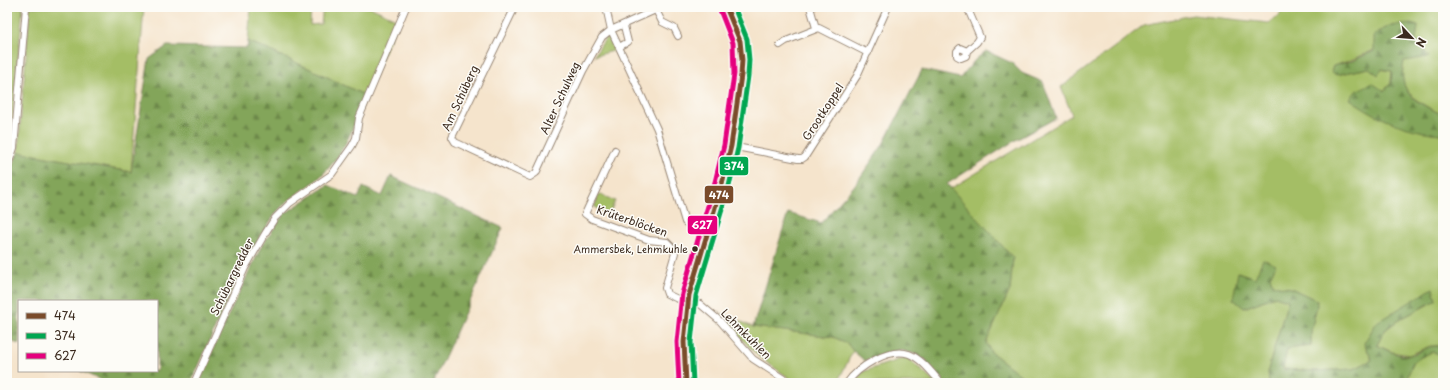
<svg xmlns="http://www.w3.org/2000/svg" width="1450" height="390" font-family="'Playpen Sans',sans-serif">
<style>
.green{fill:#a4be65;stroke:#707442}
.forest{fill:url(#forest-firs);stroke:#5f683c}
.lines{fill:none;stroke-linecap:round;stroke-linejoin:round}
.minor-casing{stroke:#988775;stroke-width:8}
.major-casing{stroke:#988775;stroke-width:10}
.minor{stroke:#fff;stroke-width:6}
.major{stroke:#eac769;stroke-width:8}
.bus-1-casing{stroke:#fdfcf7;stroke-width:8}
.bus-2-casing{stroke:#fdfcf7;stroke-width:8}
.bus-3-casing{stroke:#fdfcf7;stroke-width:8}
.bus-1{stroke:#7a4b2a;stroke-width:5}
.bus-2{stroke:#00a651;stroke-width:5}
.bus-3{stroke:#e5007d;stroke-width:5}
.bus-dot{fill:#3b2a1e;stroke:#fdfcf7;stroke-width:1.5}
.labels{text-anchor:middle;stroke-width:3;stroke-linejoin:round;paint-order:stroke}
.bus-label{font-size:10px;fill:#3b2a1e;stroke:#fdfcf7;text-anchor:end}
.street-label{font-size:11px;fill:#3b2a1e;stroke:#fdfcf7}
.line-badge{stroke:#fdfcf7;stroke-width:1.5}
.badge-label{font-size:11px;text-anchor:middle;font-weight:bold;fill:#fff}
</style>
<defs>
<pattern id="forest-firs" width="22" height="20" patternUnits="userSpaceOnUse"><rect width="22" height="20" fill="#83a55a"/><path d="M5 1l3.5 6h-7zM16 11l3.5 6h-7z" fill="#6c874a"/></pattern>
</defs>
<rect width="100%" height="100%" fill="#fdfcf7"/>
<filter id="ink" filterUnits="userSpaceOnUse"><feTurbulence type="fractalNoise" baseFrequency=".025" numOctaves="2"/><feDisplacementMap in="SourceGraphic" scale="8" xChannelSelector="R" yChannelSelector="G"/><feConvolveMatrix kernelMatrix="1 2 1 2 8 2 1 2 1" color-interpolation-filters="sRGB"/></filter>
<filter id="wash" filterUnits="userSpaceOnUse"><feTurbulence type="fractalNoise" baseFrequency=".012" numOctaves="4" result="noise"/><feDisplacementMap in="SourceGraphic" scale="16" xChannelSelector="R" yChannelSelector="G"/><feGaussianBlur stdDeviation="0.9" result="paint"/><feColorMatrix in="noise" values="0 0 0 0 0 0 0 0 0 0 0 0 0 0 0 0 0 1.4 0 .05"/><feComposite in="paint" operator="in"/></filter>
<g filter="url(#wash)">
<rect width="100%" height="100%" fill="#f5e4cc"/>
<path class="green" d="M7,7H23L9,152L7,157Z
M30,7H144L131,172L18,152Z
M251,7H311L310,25L321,24L323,7H370L398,20L366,96L319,73L248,41Z
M1284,7H1443V115C1421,104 1393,91 1404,61C1410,47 1416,43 1418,26C1390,42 1364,57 1333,66L1336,75L1369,68L1392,71L1391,83L1384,91L1431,133L1443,134V346H1430L1409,355L1392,352L1377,345L1385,330L1397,321L1436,300L1433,288L1364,343L1372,360L1354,369L1314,371L1283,369L1287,349L1311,346V331L1318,301L1291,288L1273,286L1270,277L1244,308L1275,296L1288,300L1268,370L1269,383H1021L1023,377L991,352L986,343L1010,290L1013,258L950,189L1072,115L1061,87L1144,25L1193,15L1269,23L1278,17Z
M607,36L612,39L617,50L594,56Z
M599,194L615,201L609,214L594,207Z
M721,313L753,327L833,337L847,343L853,351L837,383H796L758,356L737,334Z
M1432,352L1443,356V383H1404L1415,360Z
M907,357L935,383H855L862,372Z"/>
<path class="forest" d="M1411,24L1418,26L1416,39L1429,57L1404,61C1397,95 1417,102 1443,115V134C1407,132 1379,119 1350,99L1356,91L1372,83L1384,91L1391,83L1392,71L1382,69L1378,75L1369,68L1336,75L1331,71L1333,66L1352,61L1374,51V35L1389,26Z
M248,41L319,73L366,96C355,123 346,150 326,171C312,187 291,195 277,212C240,262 217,326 191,383H108L80,371H157V301H19V344L7,340V178L18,152L131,172L149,59L167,46L247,48Z
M986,51L1012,63L1022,73L1043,82L1056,118L1014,141L947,184L1013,258L1010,290L986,343L991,352L1023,377L1021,383H944L915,354L900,350L865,361L853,351L847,343L833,337L753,327L788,213L821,223L854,186L882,146L922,70L960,78L975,60Z
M391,176L503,228L433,383H198L227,318L262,245L284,214L328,185L358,198L363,187L382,196Z
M1263,259L1276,265L1270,277L1273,285L1291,288L1318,301L1311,331V346L1287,349L1283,369L1314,371L1354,369L1372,360L1364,343L1377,322L1433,288L1436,300L1397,321L1385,330L1377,345C1386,350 1399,357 1410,355C1425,351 1424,345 1443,346V356L1432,352L1415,360L1404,383H1269L1268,370L1288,300L1275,296L1244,308L1233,299L1238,272L1255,278Z"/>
</g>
<g filter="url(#ink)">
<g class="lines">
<g class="minor-casing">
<path id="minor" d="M515,7L452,137L455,142L530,177L536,173L583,71L602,37L611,30L662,7
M606,7L611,30L657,129L685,222L693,228L707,233
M810,7L816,28
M656,10L662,22L674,28L678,36
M780,45L786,41L819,28L868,53
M619,47L628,42L624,26
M967,51L960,48L957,51V56L961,58L966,56L967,51L977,42L980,37L967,7
M731,146L798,159H802L805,157L857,76L888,7
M615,150L585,214L592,219L649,240L667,242L673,248L675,253L665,288L667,294L682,301L700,304L720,321L753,359L790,383
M7,168L14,148L26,7
M194,383L245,268L266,232L275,218L290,203L332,174L352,146L356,138L359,118L406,7
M847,383C858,367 889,347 909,354C922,359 932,373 941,383"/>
</g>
<g class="major-casing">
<path id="major" d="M686,383L684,342L689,295L722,184L731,146L741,75L742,60L740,41L733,21L726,7"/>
</g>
<use href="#minor" class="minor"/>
<use href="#major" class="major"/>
<g class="bus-1-casing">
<path id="bus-1" d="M686,383L684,342L689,295L722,184L731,146L741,75L742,60L740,41L726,7"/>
</g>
<g class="bus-2-casing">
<path id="bus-2" d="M693,383L691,342L696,296L729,186L738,148L748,76L749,60L747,39L734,7"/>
</g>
<g class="bus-3-casing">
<path id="bus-3" d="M679,383L677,342L682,294L715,182L724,145L734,74L733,43L720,10"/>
</g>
<use href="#bus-1" class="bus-1"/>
<use href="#bus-2" class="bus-2"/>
<use href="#bus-3" class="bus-3"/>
</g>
</g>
<circle class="bus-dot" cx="695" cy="249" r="3.5"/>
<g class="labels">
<g class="bus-label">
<text x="688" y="253">Ammersbek, Lehmkuhle</text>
</g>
<g class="street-label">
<text transform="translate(460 98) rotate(-65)" y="4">Am Schüberg</text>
<text transform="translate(560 98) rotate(-65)" y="4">Alter Schulweg</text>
<text transform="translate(823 112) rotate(-57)" y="4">Grootkoppel</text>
<text transform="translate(632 221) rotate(19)" y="4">Krüterblöcken</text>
<text transform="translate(232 277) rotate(-64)" y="4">Schübargredder</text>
<text transform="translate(746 334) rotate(45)" y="4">Lehmkuhlen</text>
</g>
</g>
<g class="line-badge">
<rect x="719" y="156" width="30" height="20" rx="4" fill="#00a651"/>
<rect x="704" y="185" width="30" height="19" rx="4" fill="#7a4b2a"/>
<rect x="687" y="215" width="31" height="20" rx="4" fill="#e5007d"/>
</g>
<g class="badge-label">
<text x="734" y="170">374</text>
<text x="719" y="199">474</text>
<text x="702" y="229">627</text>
</g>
<rect width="1450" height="390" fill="none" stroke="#fdfcf7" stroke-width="24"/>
<rect x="18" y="300" width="140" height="72" fill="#fdfcf7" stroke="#afa8a0"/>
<rect x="26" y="313" width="20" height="6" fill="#7a4b2a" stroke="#afa8a0"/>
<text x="54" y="320" font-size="12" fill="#3b2a1e">474</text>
<rect x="26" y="333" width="20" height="6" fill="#00a651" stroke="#afa8a0"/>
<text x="54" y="340" font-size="12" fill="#3b2a1e">374</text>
<rect x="26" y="353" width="20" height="6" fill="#e5007d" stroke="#afa8a0"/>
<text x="54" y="360" font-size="12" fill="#3b2a1e">627</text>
<g transform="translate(1412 38) rotate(116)" stroke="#fdfcf7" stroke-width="3" paint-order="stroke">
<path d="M0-3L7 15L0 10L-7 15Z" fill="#3b2a1e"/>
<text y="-6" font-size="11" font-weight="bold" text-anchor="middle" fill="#3b2a1e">N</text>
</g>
</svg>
